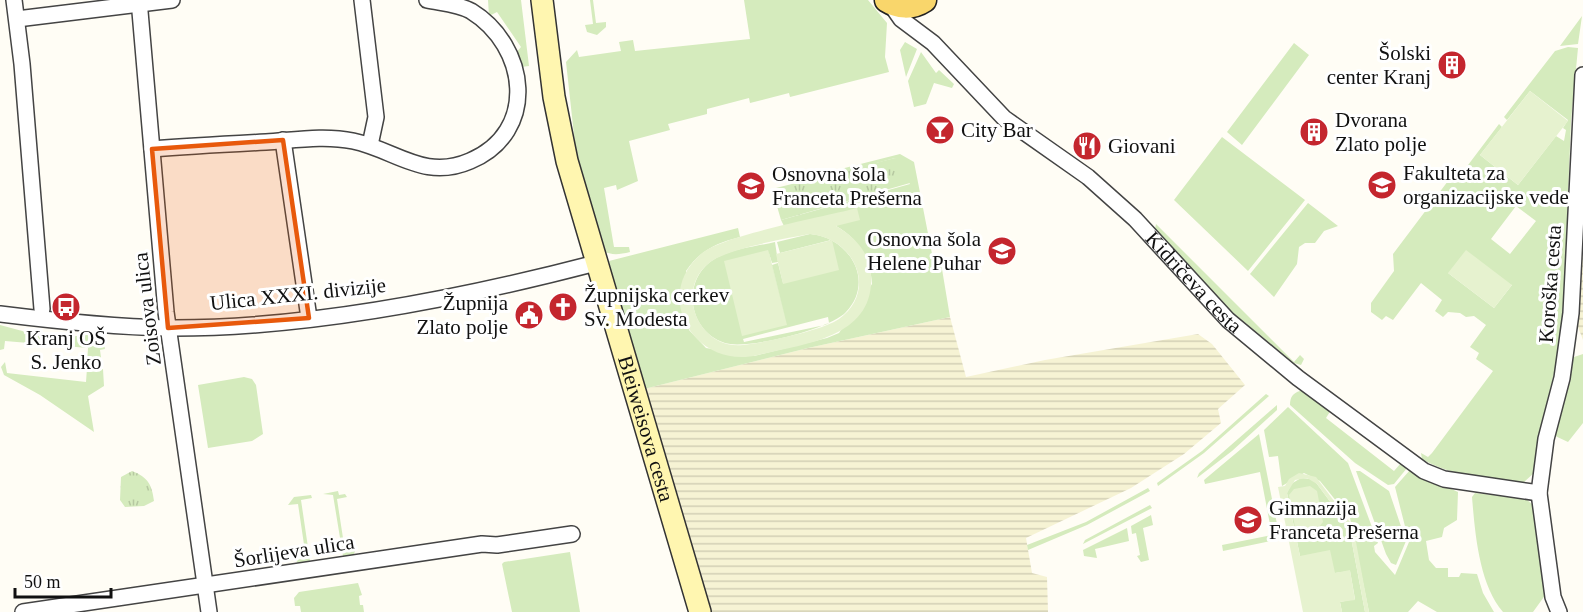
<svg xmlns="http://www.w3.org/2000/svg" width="1583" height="612" font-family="'Times New Roman',serif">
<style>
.farmland{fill:url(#farmland-rules)}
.grass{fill:#d5ebbd;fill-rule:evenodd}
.park{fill:url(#park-tufts)}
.pitch{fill:#e6f2cf;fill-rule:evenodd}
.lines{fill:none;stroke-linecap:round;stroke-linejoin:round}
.minor-casing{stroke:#444;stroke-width:18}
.secondary-casing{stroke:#333;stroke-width:24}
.primary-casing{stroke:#222;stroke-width:27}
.minor{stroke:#fff;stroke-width:15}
.secondary{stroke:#fff6b0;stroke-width:21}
.primary{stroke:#f9d66b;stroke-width:24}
.marked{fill:#e8590c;fill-opacity:0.2;stroke:#e8590c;stroke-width:4.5;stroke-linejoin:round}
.labels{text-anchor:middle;stroke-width:6;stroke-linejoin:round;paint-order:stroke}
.poi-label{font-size:21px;fill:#111;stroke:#fff;text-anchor:start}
.street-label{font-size:21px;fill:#111;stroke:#fff}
</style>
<defs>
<pattern id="farmland-rules" width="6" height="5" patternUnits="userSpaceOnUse" patternTransform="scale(1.5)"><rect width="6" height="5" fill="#f6f3d4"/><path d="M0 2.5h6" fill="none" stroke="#d2cfb5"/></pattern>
<pattern id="park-tufts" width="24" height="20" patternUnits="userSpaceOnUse" patternTransform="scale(1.5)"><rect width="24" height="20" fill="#d5ebbd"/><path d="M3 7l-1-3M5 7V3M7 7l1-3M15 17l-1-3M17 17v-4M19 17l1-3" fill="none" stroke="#b6c8a1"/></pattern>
</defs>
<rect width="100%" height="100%" fill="#fffdf5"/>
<path class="farmland" d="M1583,231V340L1578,327Z
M950,317L966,377L1045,360L1198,334L1212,344L1245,385L1218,409L1221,423L1184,454L1131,488L1026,538L1032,573L1047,577L1048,612H712L644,389L808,348Z"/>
<path class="grass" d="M488,0H521L529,66L521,67L515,54L521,47L497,12L489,16Z
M590,0H593L596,23L606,22V27L597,35L587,32L585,25L593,24Z
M744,0H868L887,23L885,57L889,72L790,97L789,93L750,103L749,98L707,109V114L668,124L670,130L629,141L638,181L617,190L616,185L604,188L614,247H629L630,252C618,255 611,255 603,251L576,153L566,62L577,50L579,57L621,51L619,42L633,40L635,51L750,39Z
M1582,16L1578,44L1560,46Z
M905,42L917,49L906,77L900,50Z
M1294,43L1309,55L1242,145L1227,132Z
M1568,47L1578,48L1571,121L1563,322C1558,373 1538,421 1534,473L1523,483C1489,478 1453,477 1422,459L1421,453L1428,457L1432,453L1493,371L1476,359L1479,353L1470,347L1486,325L1474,316L1466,317L1460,313L1448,312L1443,317L1435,311L1442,300L1421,283L1393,320L1386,316L1382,320L1371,312V303L1394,271L1393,254L1451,177H1459L1499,124L1502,127L1480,155L1518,185L1556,136L1564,141L1566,130L1563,128L1568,120L1530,91L1507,120L1504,117L1555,51ZM1516,206L1536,221L1510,254L1491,239ZM1448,273L1512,285L1494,308Z
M921,52L936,73L939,70L954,84L952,88L934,83L926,104L914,107L908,81Z
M1222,137L1305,200L1248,271L1174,200Z
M900,154L914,162L934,264L941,263L950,317L808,348L644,389L609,270L611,269L609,261L738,228L740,237C717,243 700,250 686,271L689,330L706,348L754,356L827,338L839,333L872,284C871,260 857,237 836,226L857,209L784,226L781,220L910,184L895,158L817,179V175Z
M1308,203L1338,226L1324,231L1315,243H1305L1299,247L1297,264L1274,297L1250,274Z
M1156,224L1294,362L1300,355L1304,359L1301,365L1294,363L1226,307L1155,229Z
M810,234C848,237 876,280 846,312C831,329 747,350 725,343C690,332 681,285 710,262C727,249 754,247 775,242L778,262L772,263L768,250L787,325L772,265L778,263L783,283L831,240L780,253L777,242ZM828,317L829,323L825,325L744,342L743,339Z
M0,325L52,339L102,333L105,349L100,350L102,365L87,364L88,348L5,341L4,349L0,350Z
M1583,354V423L1568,442L1551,434L1574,357Z
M5,362L7,373L86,382L87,368L103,369L104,386L88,396L94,432L40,395L4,375L1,367Z
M244,377L252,379L256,385L263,434L252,441L208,448L198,385Z
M1300,391L1306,392L1331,410L1326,418L1394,471L1401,463L1407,468L1394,484L1388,485L1355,463L1290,405C1290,397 1293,393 1300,391Z
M1266,394L1269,396L1204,453L1158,486L1157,483L1202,451Z
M1277,405V410L1232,451L1197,478L1199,473Z
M1288,407L1348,463L1378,543L1374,546L1375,552L1395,575L1409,542L1395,487L1410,470L1458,492L1457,520L1444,528L1442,537L1426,541L1429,560L1436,568H1448V577H1459L1461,573L1477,574L1483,593L1494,612H1437L1418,601L1408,612H1369L1350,518L1320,481L1304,473L1282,486L1278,456L1269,457L1264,430Z
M1259,434L1280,539L1223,551L1222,545L1272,535L1260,472L1205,484L1204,480Z
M1356,471H1360L1389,491L1406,541L1396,565L1391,563L1386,554Z
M1301,478L1312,479L1317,484L1349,527L1365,612H1342L1340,602L1355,599L1350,571L1335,573L1300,556L1287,493L1291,484Z
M1148,488L1150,491L1087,525L1028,550L1027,545L1086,522Z
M338,491L339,495L345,494L347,497L337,499L345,551L356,549L353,556L332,559L343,556L333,495L323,494Z
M1475,493L1526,499L1533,505L1546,594L1533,612H1503C1479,584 1475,533 1472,497Z
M311,495L312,498L301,500L310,561H320L298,564L296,560L306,558L298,504L288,505L294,497Z
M1150,505L1152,508L1083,544L1085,540Z
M1151,515L1153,525L1143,528L1149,560L1141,562L1137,556L1140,555L1136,533L1132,534L1131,526Z
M1127,528L1129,541L1095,549L1097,558L1084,556L1083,550Z
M570,552L580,612H512L502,564L504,562Z
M358,583L362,595L359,596L360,605H363L364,612H301L300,606H295L294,598L299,592Z"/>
<path class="park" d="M895,158L908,163L910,183L781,220L772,189Z
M132,471C148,477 152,485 154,501L144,506L125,507L120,500L121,477Z"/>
<path class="pitch" d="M1530,91L1568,121L1518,185L1480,155Z
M857,208L860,220L836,226C855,237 870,253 871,275C875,338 803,344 758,355C696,370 651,297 701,254C722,235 824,217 857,208ZM810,234C854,238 879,290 839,319C824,330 763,343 743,345C699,350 674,291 709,263C726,249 787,238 810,234Z
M832,240L839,270L783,284L776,254Z
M768,250L787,325L742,336L724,261Z
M1466,250L1512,285L1494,308L1448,273Z
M1299,473L1316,477L1353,526L1369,612H1365L1349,527L1317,484L1307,478L1295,480L1287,493L1300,556L1330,550L1335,573L1350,570L1355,600L1340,602L1342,612H1303L1278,487L1285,486L1289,479Z
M1310,486L1317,491L1323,522L1318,528L1302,531L1295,527L1289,495L1294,489Z"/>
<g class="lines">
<g class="minor-casing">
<g id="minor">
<path d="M14,0L22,64L42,309"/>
<path d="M139,0L166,312L209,612"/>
<path d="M362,0L376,117L370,145"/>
<path id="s1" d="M889,2L901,19L933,43L1004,118L1088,177L1135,219L1228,320L1298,378L1424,471L1444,479L1539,493"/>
<path d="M17,19L172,0"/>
<path d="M283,140L309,318"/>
<path d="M152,149C190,146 228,144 266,142C295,140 325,135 353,141C396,150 424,181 470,161C539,132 528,46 471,11C458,4 441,3 427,0"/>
<path d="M0,314C56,321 112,327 168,328C306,329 462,298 596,263"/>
<path d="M23,612L482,544L497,545L572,534"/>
<path d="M1559,612L1553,597L1539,493L1546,439L1562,378L1571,313L1583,75"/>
</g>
</g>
<g class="secondary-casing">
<g id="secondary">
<path id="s2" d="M542,0L554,97L567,161L700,612"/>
</g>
</g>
<g class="primary-casing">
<path id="primary" d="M887,0C898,7 912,8 924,0"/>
</g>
<use href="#minor" class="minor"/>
<use href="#secondary" class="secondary"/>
<use href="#primary" class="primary"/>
</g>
<path class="marked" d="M283,140L309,318L168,328L152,149Z"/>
<defs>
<g id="building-disc" transform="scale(1.5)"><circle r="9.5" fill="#c4262e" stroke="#fff"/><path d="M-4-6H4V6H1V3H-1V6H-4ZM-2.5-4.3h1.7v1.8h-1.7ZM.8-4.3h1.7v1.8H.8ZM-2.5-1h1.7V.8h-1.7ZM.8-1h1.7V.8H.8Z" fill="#fff"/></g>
<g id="bar-disc" transform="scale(1.5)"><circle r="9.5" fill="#c4262e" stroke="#fff"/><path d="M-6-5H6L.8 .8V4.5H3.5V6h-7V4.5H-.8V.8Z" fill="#fff"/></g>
<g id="restaurant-disc" transform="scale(1.5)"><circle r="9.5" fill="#c4262e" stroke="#fff"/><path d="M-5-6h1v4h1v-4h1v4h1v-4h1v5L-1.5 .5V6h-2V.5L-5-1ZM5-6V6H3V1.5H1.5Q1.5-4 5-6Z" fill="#fff"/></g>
<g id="university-disc" transform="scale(1.5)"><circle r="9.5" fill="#c4262e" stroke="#fff"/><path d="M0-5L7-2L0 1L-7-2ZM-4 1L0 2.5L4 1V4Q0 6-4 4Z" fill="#fff"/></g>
<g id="school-disc" transform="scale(1.5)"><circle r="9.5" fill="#c4262e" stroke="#fff"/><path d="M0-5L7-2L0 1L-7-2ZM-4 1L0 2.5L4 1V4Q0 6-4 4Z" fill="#fff"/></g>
<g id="bus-disc" transform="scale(1.5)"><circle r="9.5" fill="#c4262e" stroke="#fff"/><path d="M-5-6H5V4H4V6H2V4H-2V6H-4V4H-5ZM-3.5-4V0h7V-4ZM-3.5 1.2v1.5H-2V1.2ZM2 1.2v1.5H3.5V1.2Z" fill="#fff"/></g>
<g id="church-disc" transform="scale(1.5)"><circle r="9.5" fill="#c4262e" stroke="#fff"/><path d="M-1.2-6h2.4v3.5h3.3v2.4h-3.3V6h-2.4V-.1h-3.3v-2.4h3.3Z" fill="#fff"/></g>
<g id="civic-disc" transform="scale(1.5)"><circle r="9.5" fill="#c4262e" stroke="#fff"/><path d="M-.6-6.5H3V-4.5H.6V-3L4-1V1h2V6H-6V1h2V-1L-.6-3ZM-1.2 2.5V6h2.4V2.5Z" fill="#fff"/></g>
</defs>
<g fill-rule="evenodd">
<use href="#building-disc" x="1452" y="65"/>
<use href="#bar-disc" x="940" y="130"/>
<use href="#building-disc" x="1314" y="132"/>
<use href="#restaurant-disc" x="1087" y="146"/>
<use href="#university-disc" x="1382" y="185"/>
<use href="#school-disc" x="751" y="186"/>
<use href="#school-disc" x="1002" y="251"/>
<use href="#bus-disc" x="66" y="307"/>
<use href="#church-disc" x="563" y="307"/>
<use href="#civic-disc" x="529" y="315"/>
<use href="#school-disc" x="1248" y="520"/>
</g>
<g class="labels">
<g class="poi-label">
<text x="1431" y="60" text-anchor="end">Šolski<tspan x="1431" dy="24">center Kranj</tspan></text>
<text x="1335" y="127">Dvorana<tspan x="1335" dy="24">Zlato polje</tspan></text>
<text x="961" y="137">City Bar</text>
<text x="1108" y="153">Giovani</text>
<text x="1403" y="180">Fakulteta za<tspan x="1403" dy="24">organizacijske vede</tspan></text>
<text x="772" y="181">Osnovna šola<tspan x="772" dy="24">Franceta Prešerna</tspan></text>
<text x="981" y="246" text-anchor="end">Osnovna šola<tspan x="981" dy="24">Helene Puhar</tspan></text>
<text x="584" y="302">Župnijska cerkev<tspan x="584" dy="24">Sv. Modesta</tspan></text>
<text x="508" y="310" text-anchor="end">Župnija<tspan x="508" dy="24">Zlato polje</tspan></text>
<text x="66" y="345" text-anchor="middle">Kranj OŠ<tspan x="66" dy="24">S. Jenko</tspan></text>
<text x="1269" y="515">Gimnazija<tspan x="1269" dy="24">Franceta Prešerna</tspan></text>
</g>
<g class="street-label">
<text dy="7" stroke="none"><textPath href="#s1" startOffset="416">Kidričeva cesta</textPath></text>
<text transform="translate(1550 284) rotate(-86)" y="7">Koroška cesta</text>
<text transform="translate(298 294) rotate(-6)" y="7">Ulica XXXI. divizije</text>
<text transform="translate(147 309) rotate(-97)" y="7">Zoisova ulica</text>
<text dy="7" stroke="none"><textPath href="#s2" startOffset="442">Bleiweisova cesta</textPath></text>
<text transform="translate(294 551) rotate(-9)" y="7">Šorlijeva ulica</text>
</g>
</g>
<path d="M15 588v9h96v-9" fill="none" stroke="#111111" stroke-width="3"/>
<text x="24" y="588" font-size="18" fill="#111111" stroke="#ffffff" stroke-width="4.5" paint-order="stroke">50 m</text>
</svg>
